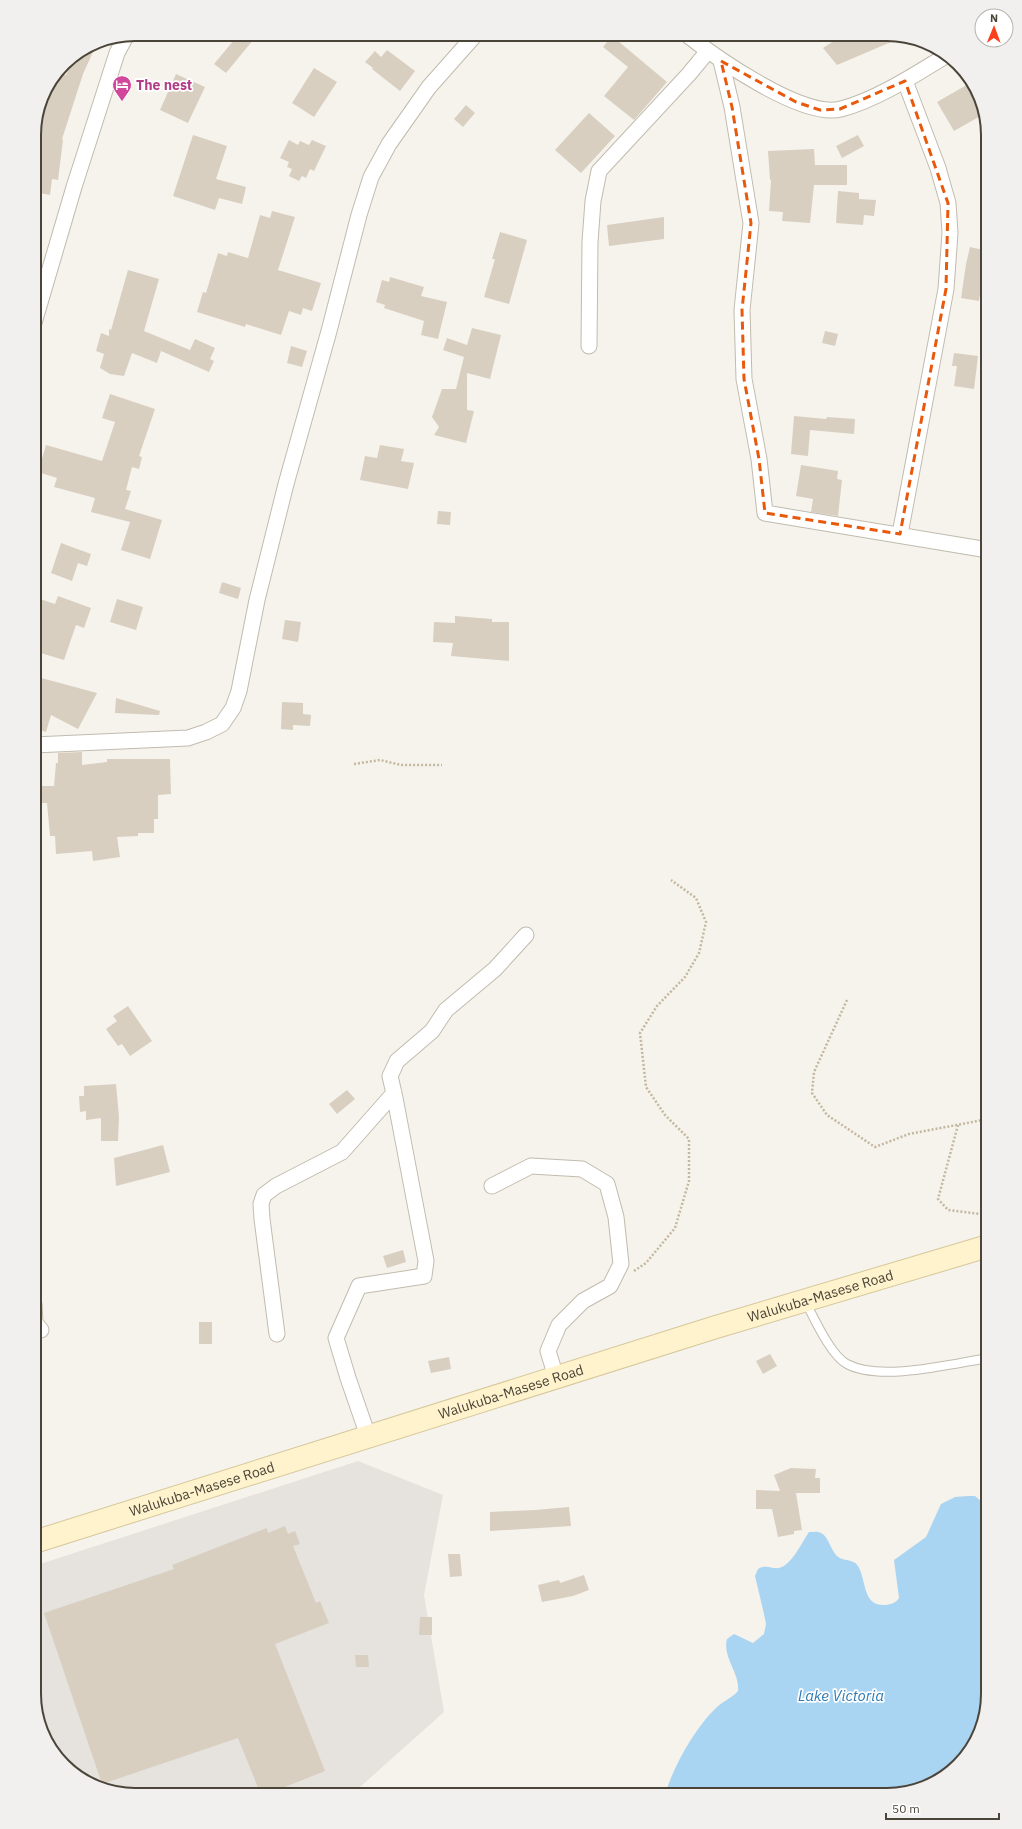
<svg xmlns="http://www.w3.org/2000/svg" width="1022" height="1829" font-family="'IBM Plex Sans',sans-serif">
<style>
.industrial{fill:#e6e2dd}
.water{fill:#a9d4f2}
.building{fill:#d8cfc1}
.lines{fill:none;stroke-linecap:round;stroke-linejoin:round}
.lane-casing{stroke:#c2bbae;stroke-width:10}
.street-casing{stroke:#c2bbae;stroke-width:17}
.secondary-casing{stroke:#d6c79b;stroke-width:24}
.path{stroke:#c4b79f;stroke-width:2.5;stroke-dasharray:2 2;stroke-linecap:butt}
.lane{stroke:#fff;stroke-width:8}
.street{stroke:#fff;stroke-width:15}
.secondary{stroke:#fff3cd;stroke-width:22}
.marked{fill:none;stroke:#e8590c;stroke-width:3;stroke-dasharray:8 5;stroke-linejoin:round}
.labels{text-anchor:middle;stroke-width:3.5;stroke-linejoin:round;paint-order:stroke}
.hotel-label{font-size:14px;font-weight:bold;fill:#b23c85;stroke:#fff;text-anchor:start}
.street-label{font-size:14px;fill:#4b4439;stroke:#fff}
.water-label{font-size:15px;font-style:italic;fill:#2e7ab2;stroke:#fff}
.rim{fill:none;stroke:#4b4439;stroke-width:2}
</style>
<rect width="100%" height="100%" fill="#f6f3ec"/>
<path class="industrial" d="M358,1461L443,1495L424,1595L444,1712L351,1795H129L79,1778L42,1733L34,1694V1566Z"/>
<path class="water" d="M968,1496H975L988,1507V1694L971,1750L926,1787L887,1795H665C673,1767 695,1728 716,1708C723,1701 733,1697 738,1691C740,1673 722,1657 727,1639L734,1634L753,1643L764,1634L766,1624L764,1614L755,1576L758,1569C766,1564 771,1569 779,1568C792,1565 802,1542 809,1532C813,1532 818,1531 821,1533C829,1537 830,1549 837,1556C843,1562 853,1558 858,1566C867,1581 862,1607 886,1605C891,1604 896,1603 899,1598L894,1560L926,1537L941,1504L955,1497Z"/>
<path class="building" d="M239,34H258L226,73L214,64Z
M844,34H894L903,37L837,65L823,48Z
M612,36L667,82L634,120L604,96L628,67L603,47Z
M98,41L83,74L62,139L63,140L58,180L52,179L50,195L34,192V129L42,96L58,72L66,75L75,56Z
M387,50L415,71L400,91L372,69L373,68L365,62L375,51L381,57Z
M314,68L337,82L314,117L292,103Z
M176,74L205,87L188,123L160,110Z
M970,83L980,96L984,114L954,131L937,102Z
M466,105L475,113L463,127L454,119Z
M589,113L615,136L581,173L555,150Z
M193,135L227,146L216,179L246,187L242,204L219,198L215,210L173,196Z
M858,135L864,146L842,158L836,146Z
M289,140L298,145L300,141L309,145L312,140L326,146L314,171L310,169L306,178L302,176L299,181L289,176L292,169L287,167L289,162L280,158Z
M814,149L815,165H847V185H814L810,223L782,221L783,212L769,211L771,180H770L768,151Z
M838,191L859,193V199L876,200L874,216L864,215L863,225L836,223Z
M272,211L295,217L278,270L321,283L312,311L303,308L301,315L289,311L281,335L246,324L245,327L197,312L203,292L206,293L218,253L227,256L228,252L248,258L260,215L270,218Z
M664,217V239L609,246L607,225Z
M500,232L527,240L509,304L484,297L495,259H492Z
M970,247L988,251V265H984L979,301L961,298L966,264Z
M128,270L159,279L144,331L190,350L195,339L215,348L210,359L214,361L209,372L161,351L157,363L132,353L124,376L110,374L100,368L104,354L96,351L101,333L109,336V329L111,330Z
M390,277L424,287L421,296L447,302L438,339L421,335L424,321L384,308L385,305L376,302L382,280L389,282Z
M472,328L501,335L490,379L467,373V410L474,411L466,443L434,435L439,427L432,417L442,389H456L464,357L443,350L447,338L467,345Z
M825,331L838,334L835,346L822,343Z
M291,346L307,351L302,367L287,363Z
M954,353L978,356L974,389L954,386L957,366H952Z
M110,394L155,409L139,456L142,457L139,469L132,467L126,490L131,491L125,509L162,520L150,559L121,550L130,522L91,512L95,498L54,487L57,478L38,472L46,445L102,461L115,422L102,418Z
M794,416L826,419L827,417L855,419L854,434L810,430L808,456L791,454Z
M380,445L404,449L401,461L414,463L408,489L360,480L365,456L377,458Z
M801,465L838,471L837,479L842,480L838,516L811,512L813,499L796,496Z
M438,511L451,512L450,525L437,524Z
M61,543L91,554L87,566L78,563L72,581L51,573Z
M222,582L241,588L238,599L219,593Z
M58,596L91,608L84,628L76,625L64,660L34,651V597L55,604Z
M117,599L143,607L136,630L110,622Z
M455,616L492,619V622H509V661L451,656L453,643L433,642L434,622L455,623Z
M285,620L301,622L298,642L282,639Z
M34,676L97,693L78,729L51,715L46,732L34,728Z
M116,698L160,711L159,715L115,713Z
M282,702L303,703V714L311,715L310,726L293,725V730L281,729Z
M82,752V765L107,762V759H170L171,794L158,795V819H154V833H138V836L117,837L120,857L93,861L92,851L56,854L55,836H50L47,803H36L35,786H54L56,763H58V753Z
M128,1006L152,1041L130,1056L122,1044L118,1046L106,1029L117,1021L113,1016Z
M116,1084L119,1117L118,1141H101V1118L86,1120V1111L80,1112L79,1096H84V1086Z
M347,1090L355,1099L337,1114L329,1104Z
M163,1145L170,1172L116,1186L114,1158Z
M403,1250L406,1262L387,1268L383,1256Z
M199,1322H212V1344H199Z
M770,1354L777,1366L763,1374L756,1361Z
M449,1357L451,1369L431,1373L428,1361Z
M791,1468L816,1469L815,1478H820V1493H796L802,1530L794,1531V1534L778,1537L772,1509H756V1490L780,1491L774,1475Z
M569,1507L571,1526L490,1531V1512L535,1510Z
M285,1526L288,1534L295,1531L300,1544L293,1546L316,1603L320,1601L329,1623L275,1644L325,1771L265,1795H261L238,1738L102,1784L44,1613L174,1569L172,1565L267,1528L268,1533Z
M448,1554H460L462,1576L450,1577Z
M584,1575L589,1590L573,1596L542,1602L538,1585L559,1580L560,1583Z
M420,1617H432V1635H419Z
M355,1655H368L369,1667H356Z"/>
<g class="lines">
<g class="lane-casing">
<path id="lane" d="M805,1301C814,1318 831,1356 847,1364C880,1382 951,1364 988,1358"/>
</g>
<g class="street-casing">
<path id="street" d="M686,34C716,58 803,119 841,109C876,100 916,74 947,55
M721,61L732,107L751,223L742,310L744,379L759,459L765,513L988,550
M34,323L74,187L117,53L126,36
M589,346L590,242L593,201L599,171L689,74L708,51
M900,534L946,289L950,233L948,203L938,168L905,81
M34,745L188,738L206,732L222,724L233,708L239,691L257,600L286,484L329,331L359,215L371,177L389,144L429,87L476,34
M492,1186L531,1166L582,1169L607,1184L616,1217L621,1264L610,1286L583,1301L559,1325L548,1351L556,1377
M34,1304L35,1323L41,1330
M277,1334L262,1219L261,1204L264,1195L276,1186L342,1152L394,1093
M368,1436L348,1378L336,1338L359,1286L424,1276L426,1261L395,1098L390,1076L397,1061L432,1031L446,1010L495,969L526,935"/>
</g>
<g class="secondary-casing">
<g id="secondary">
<path id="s1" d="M34,1542L716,1327L988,1246"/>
</g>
</g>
<path class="path" d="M354,764L380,760L401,765H442
M847,1000L814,1072L812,1093L827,1115L875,1147L909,1134L988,1119
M958,1125L938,1199L948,1210L988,1215
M634,1271L646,1263L675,1228L689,1181V1139L665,1115L646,1087L640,1033L657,1006L685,977L699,953L706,922L696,898L671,880"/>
<use href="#lane" class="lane"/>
<use href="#street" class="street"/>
<use href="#secondary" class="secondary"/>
</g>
<path class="marked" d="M721,61L796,102L820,110L840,109L905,81L948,203L946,289L900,534L765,513L759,459L744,379L742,310L751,223L732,107Z"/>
<defs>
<g id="hotel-pin" transform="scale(1)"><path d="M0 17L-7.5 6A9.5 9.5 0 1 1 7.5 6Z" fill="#d1479c" stroke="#fff"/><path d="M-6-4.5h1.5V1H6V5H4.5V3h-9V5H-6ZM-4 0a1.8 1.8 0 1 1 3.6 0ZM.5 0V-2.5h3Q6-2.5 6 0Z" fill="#fff"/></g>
</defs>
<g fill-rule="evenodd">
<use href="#hotel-pin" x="122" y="85"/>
</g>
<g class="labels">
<g class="hotel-label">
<text x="136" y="90">The nest</text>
</g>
<g class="street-label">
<text dy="5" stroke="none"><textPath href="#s1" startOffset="824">Walukuba-Masese Road</textPath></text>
<text dy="5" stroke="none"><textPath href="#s1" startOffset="500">Walukuba-Masese Road</textPath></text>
<text dy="5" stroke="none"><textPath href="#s1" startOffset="176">Walukuba-Masese Road</textPath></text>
</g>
<g class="water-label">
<text x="841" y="1701">Lake Victoria</text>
</g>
</g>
<path d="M0 0H1022V1829H0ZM135 41H887A94 94 0 0 1 981 135V1694A94 94 0 0 1 887 1788H135A94 94 0 0 1 41 1694V135A94 94 0 0 1 135 41Z" fill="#f1f0ef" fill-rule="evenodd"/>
<path class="rim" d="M135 41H887A94 94 0 0 1 981 135V1694A94 94 0 0 1 887 1788H135A94 94 0 0 1 41 1694V135A94 94 0 0 1 135 41Z"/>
<g transform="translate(994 28) rotate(1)"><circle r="19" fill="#ffffff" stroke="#b7b4b0"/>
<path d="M0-3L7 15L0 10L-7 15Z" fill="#fc3f1d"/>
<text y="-6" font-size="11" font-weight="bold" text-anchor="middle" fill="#4b4439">N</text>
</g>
<path d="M886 1813v6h113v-6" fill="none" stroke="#4b4439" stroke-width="2"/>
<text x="892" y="1813" font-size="12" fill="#4b4439" stroke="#ffffff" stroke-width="3" paint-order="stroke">50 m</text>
</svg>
